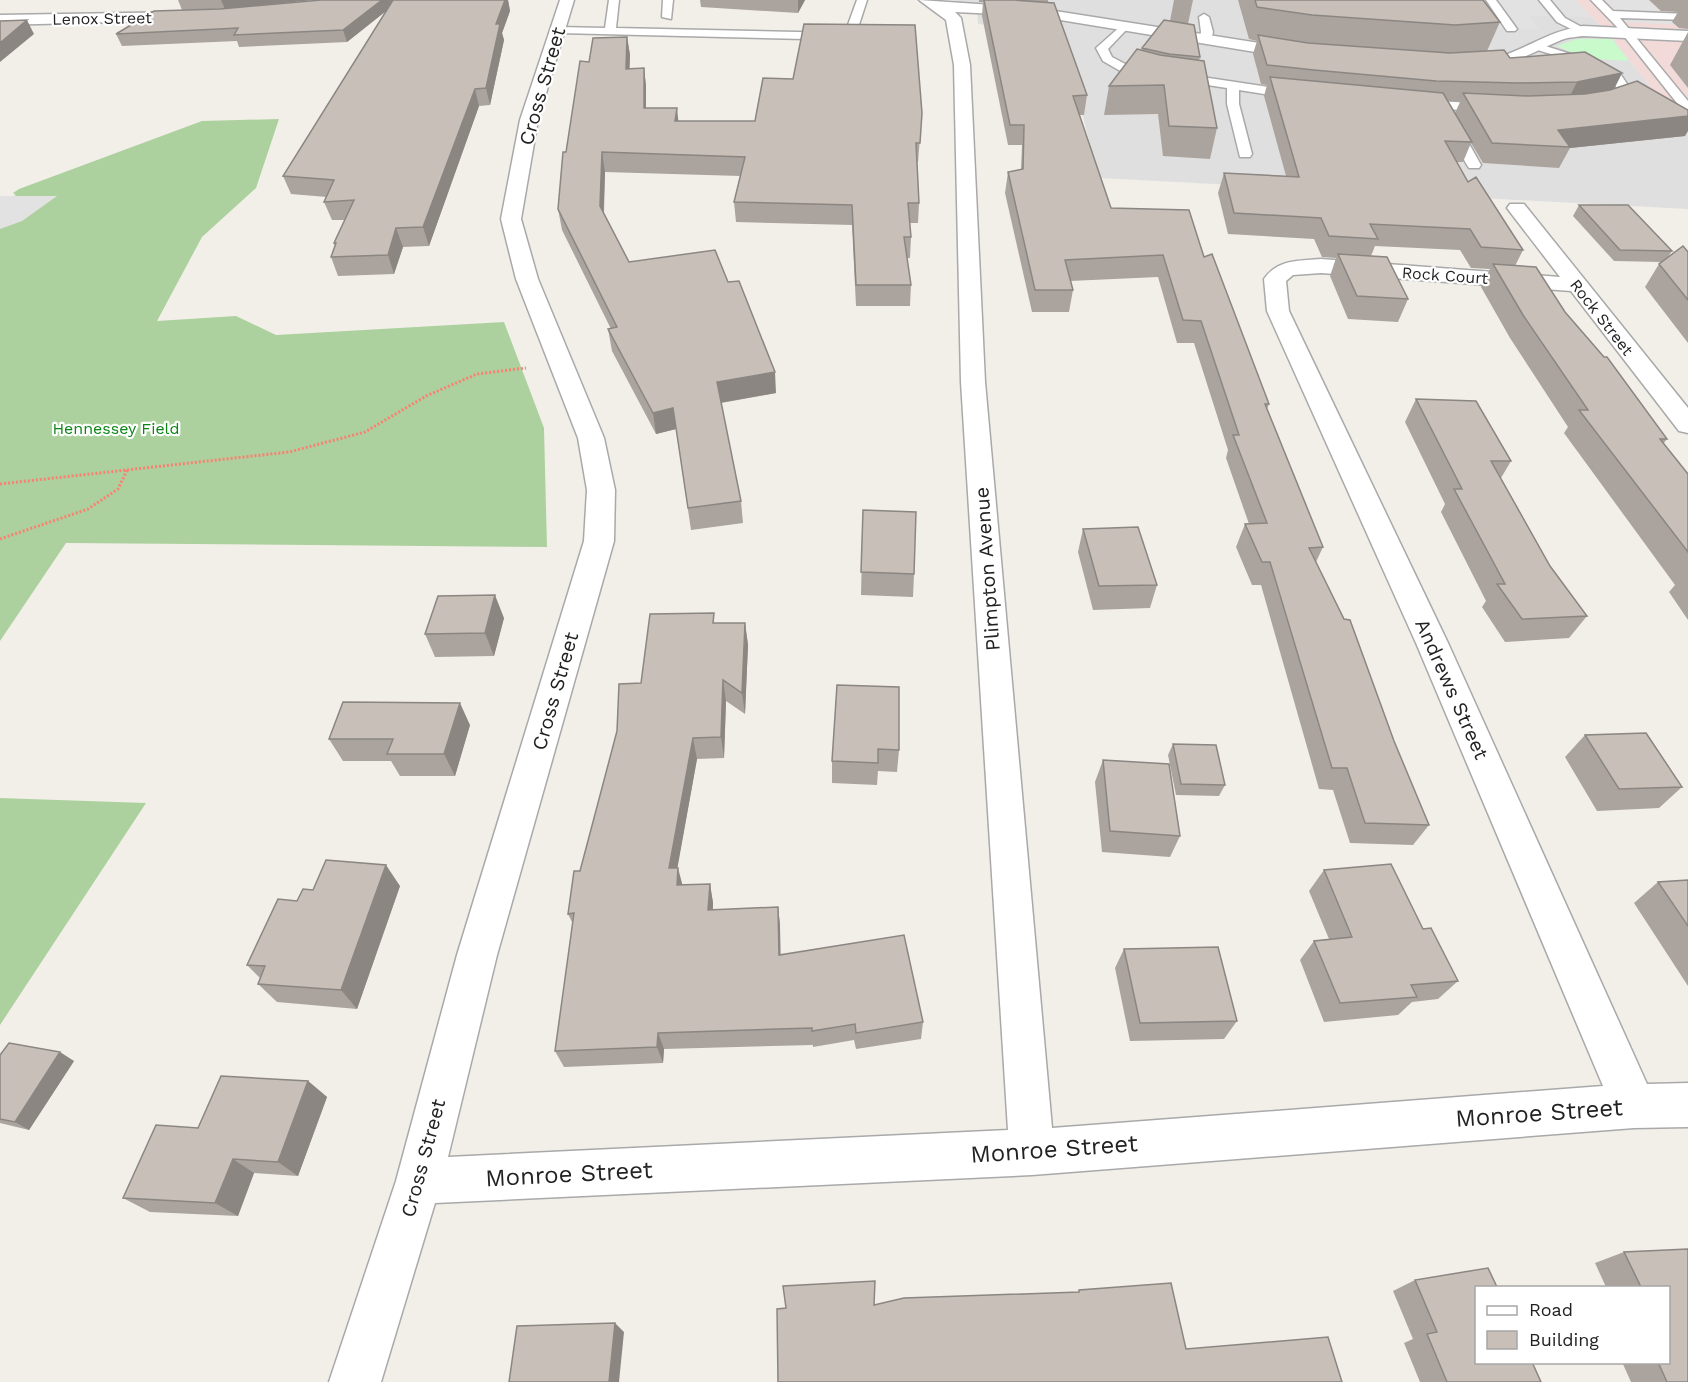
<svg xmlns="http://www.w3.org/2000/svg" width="1688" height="1382" font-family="'Work Sans',sans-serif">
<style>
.residential{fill:#e0dfdf}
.commercial{fill:#f2dad9}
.forest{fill:#add19e}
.park{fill:#c8facc}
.parking{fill:#e2e2e2}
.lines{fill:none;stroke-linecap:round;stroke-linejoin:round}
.service-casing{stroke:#a9a9a9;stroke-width:3}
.minor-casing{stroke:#a9a9a9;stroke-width:3}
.tertiary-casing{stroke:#a9a9a9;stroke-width:3}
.path{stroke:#fa8072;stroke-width:3;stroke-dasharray:2 2;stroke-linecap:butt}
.service{fill:#fff;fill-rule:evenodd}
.minor{fill:#fff;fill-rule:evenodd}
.tertiary{fill:#fff;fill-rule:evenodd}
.wall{fill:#aba49e;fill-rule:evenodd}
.shaded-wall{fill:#8b8681}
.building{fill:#c7bfb8;stroke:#8b8681;stroke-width:1.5}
.labels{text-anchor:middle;stroke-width:4.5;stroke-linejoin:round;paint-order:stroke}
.far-street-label{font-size:16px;fill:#222;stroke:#fff}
.far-park-label{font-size:16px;fill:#0c8416;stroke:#fff}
.street-label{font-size:20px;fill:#222;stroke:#fff}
.near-street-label{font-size:24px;fill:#222;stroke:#fff}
</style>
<rect width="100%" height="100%" fill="#f2efe9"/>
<path class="residential" d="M951,0H1576L1613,39L1688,135V209L1099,178L1060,29L978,24L977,4Z"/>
<path class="commercial" d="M1576,0H1688V135L1613,39Z"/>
<path class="forest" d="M279,119L256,188L202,237L157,321L236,316L276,335L504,322L544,428L547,547L66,543L0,641V202L16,195L13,193L19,189L202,121Z
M0,798L146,803L0,1025Z"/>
<path class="park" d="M1577,39H1612L1629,61L1596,59L1595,62L1557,46Z"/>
<path class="parking" d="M1462,0H1576L1591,17L1530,16L1539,29L1482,28Z
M1605,0H1649L1668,19L1688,20V25L1625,22Z
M0,196H57L22,221L0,229Z"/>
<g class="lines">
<g class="service-casing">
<path id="service" d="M609,0H619L616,28L845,33L857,0H867L855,37L849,40L559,33L553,30L559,27L605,28Z
M663,0H673L671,19L662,17Z
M1486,0H1496L1517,29L1515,31H1507Z
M1539,0H1550L1565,18L1589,31L1579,33L1557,22Z
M1591,0H1602L1613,11L1688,14V20L1620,18L1688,101V113L1684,112L1616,26Z
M1204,14L1209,17L1213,32L1211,40L1205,43L1199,40L1201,32L1199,17Z
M1122,25L1128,28L1108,49L1112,57L1129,66L1296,91L1302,95L1296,99L1239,90V104L1252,154L1250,157H1240L1227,104V88L1122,72L1103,61L1096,48Z
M1536,43L1599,63L1621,75L1634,94L1623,104L1605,105V99L1616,98L1621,93C1602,65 1563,59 1532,48V44Z
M1418,100L1491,104L1497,108L1491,112L1414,107V101Z
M1452,122L1459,126L1481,165L1479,168H1469L1467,165L1445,126Z"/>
</g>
<g class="minor-casing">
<path id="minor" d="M560,0H574L538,120L521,219L538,279L604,438L615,490L614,541L497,955L448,1157L1008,1130L961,382L954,65L946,20L919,0L1036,8L1298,49L1306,54L1298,59L1036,16L955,12L961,18L970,65L985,382L1052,1128L1603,1086L1416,643L1267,311L1264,279C1278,259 1299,261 1321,259L1560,277L1507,208L1510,204H1524L1688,408V433L1679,431L1571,291L1321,273L1293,275L1286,281L1289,311L1448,643L1647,1084L1688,1083V1127L1634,1128L1032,1175L435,1203L381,1382H329L396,1181L457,955L584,541L587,490L578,438L516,279L501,219L520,120Z
M1583,26L1688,31V41L1583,36C1577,37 1570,37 1564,39C1544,46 1478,85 1461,64C1469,54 1490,60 1502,56C1532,46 1549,31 1583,26Z"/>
</g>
<g class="tertiary-casing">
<path id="tertiary" d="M187,12L192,14L195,17L192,20L0,25V15Z"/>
</g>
<path class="path" d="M0,484L289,452L365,432L426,396L477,374L526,368
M0,539L88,509L118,489L128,468"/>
<use href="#service" class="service"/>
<use href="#minor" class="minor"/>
<use href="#tertiary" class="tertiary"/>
</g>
<path class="wall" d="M178,0H313L225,9L182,10Z
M321,0H508L510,11L502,33L504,40L490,105L479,106L429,246L403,247L394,274L338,276L331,257L335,247L334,243L345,220H332L324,202L327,197L291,194L283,176L386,11L347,42L239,47L237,41L122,46L116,34L154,11L220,9Z
M700,0H805L798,13L701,7Z
M979,0H1048V2L1087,95L1084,115H1079L1111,208L1204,257L1269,404L1267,409L1323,547L1316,562L1429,825L1413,845L1350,843L1333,790L1319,789L1261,585H1252L1236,547L1245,524H1249L1226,458L1228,450L1194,343H1177L1158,277L1070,281L1073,290L1069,312H1032L1005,193L1008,172L1021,169L1022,145H1008L982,16L983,2H979Z
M1174,0H1193L1188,24L1200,57L1199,60L1217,128L1210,159L1163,156L1158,114L1104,115L1109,86L1142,51V48L1170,21Z
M1238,0H1483L1500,22L1487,51L1510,58L1622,73L1614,89L1685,136L1570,148L1559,168L1483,163L1471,143L1463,162H1457L1468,182L1523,250L1515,266L1565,312L1667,439L1663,444L1688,474V620L1669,592L1675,585L1564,433L1568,427L1510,338L1481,287L1490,269L1471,268L1460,250L1375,246L1371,256L1408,299L1398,322L1348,319L1330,276L1336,258L1322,257L1314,239L1228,234L1218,193L1224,173L1286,176L1264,96L1267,85L1261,84L1253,54L1257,41L1249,39ZM1448,101L1460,102L1455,113Z
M1649,0H1688V29L1679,28L1672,22L1678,12L1661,11Z
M1688,32V88L1670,65Z
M627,37L630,55L629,69L644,68L646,86V108L679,121H755L922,113L918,162H917L919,203L918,223H910L911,237L910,258H907L911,285L910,306H856L852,225L736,222L734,202L740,176L605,172L604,214L629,262L776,393L721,403L741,501L743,523L691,530L676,429L656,434L612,351L608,329H611L562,230L558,209L566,152L589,62Z
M1579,205L1672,251L1668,257L1688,252V343L1645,287L1659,264L1662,262L1614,261L1573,216Z
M1416,399L1511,461L1501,478L1550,566L1587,616L1569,638L1505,642L1482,607L1486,601L1441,512L1445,504L1405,422Z
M863,510L914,574L913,597L861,595Z
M1083,529L1157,585L1150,608L1093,610L1078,552Z
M504,618L494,656L435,657L425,634Z
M716,623H745L748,645L745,714L726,701L724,758L697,759L677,868L682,885L710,884L713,903V910L778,907L780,925V955L923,1022L921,1039L856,1049L854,1040L813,1047V1045L664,1049L663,1063L564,1067L555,1051L573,924L568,914L641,683Z
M837,685L899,750L897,772L878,771L877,785L832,783V761Z
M470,725L455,776H400L391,761H343L329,739Z
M1585,735L1682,787L1659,808L1597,811L1565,757Z
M1173,744L1225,785L1219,796L1176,795L1168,755Z
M1103,760L1180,836L1170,857L1102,852L1095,782Z
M1324,870L1423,929L1458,981L1438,999L1412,1002L1398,1015L1324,1022L1300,960L1314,941L1329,939L1309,891Z
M1688,880V986L1634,903L1658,882Z
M400,886L357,1009L277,1002L258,984L260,978L247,965L297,901L313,890Z
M1124,949L1237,1021L1224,1039L1130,1041L1115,968Z
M0,1055L74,1061L29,1130L0,1123Z
M308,1081L327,1097L298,1176L254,1173L238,1216L150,1212L123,1198L198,1128Z
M1688,1249V1382H1631L1622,1362H1668V1287H1606L1595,1263L1624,1252Z
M1415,1280L1541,1382H1420L1404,1343L1413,1339L1393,1291Z"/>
<path class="shaded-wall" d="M221,0H313L225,9Z
M382,0H400L347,42L343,30Z
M502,0H508L510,11L502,33L504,40L490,105L486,88L496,24Z
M798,0H805L798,13Z
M27,20L34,34L0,62V43Z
M627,37L630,55L629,87L626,69Z
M644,68L646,86V127L644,108Z
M1622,73L1612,93L1567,102L1577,82Z
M475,89L479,106L429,246L423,227Z
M677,108L679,127L675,121Z
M1688,116V131L1685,136L1570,148L1558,130Z
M602,152L605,172L603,226L600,206Z
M396,228L403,247L394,274L388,255Z
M775,372L776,393L719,403L717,382Z
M673,408L676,429L656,434L653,413Z
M495,595L504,618L494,656L485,633Z
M745,623L748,645L745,714L742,693Z
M723,680L726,701L724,758L721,737Z
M460,703L470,725L455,776L444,754Z
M693,738L697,759L674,887L669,868Z
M386,865L400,886L357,1009L341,990Z
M678,868L683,887L677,885Z
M710,884L713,903L712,928L708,910Z
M778,907L780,925L781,973L779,955Z
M658,1033L664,1049L663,1063L657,1047Z
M60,1052L74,1061L29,1130L15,1122Z
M308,1081L327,1097L298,1176L278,1162Z
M233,1159L254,1173L238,1216L215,1203Z
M615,1323L624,1332L619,1382H609Z"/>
<path class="building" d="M321,0H382L343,30L234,35L238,28L116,34L154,11L220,9Z
M393,0H505L496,24H500L486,88L475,89L423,227L396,228L388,255L331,257L336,243H334L354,200L324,202L334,180L283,176Z
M984,0H1014L1054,3L1087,95L1073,96L1111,208L1189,210L1204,257L1212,254L1269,404H1265L1323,547L1309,548L1344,619L1350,620L1394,741L1429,825L1365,823L1347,768H1332L1270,562H1262L1245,524L1267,523L1233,435H1239L1201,321L1183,320L1163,255L1065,260L1073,290H1035L1008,172L1023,169L1024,125H1010Z
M1255,0H1483L1500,22L1455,25L1312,15L1257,7Z
M27,20L0,43V21Z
M1164,20L1194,25L1200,57L1169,54L1142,48Z
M804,24L915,25L922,113L920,143H916L919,203H908L911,237H904L911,285H856L852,205L734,202L745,157L602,152L600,206L629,262L715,250L728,282L739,281L775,372L717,382L741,501L688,508L673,408L653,413L608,329L617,327L558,209L563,152H566L580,61L589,62L593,38L627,37L626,69L644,68V108H677L675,121H755L763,78L793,79Z
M1258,35L1308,43L1450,53L1504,50L1510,58L1585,52L1622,73L1577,82L1518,83L1436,81L1314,70L1267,65Z
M1137,49L1160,55L1204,61L1217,128L1169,126L1164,85L1109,86Z
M1270,77L1443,93L1472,142L1445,141L1468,182L1476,177L1523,250L1481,247L1470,229L1370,224L1378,239L1329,236L1321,218L1234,213L1224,173L1299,177Z
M1637,81L1688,110V116L1558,130L1570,147L1492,143L1463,93L1528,96L1585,94L1610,90Z
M1579,205H1628L1672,251L1620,250Z
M1683,246L1688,252V300L1659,264Z
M1338,254L1387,257L1408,299L1357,296Z
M1493,264L1536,267L1565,312L1604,357H1607L1667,439H1660L1688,474V552L1579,410H1588L1523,315Z
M1416,399L1476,401L1511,461H1491L1550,566L1587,616L1522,619L1497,584H1505L1454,489H1462Z
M863,510L916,512L914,574L861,572Z
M1138,527L1157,585L1099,586L1083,529Z
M495,595L485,633L425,634L438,596Z
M714,613L713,623H745L742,693L723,680L721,737L693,738L669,868H678L677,885L710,884L708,910L778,907L779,955L904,935L923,1022L856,1033L855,1024L812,1031V1028L658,1033L657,1047L555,1051L574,913L568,914L574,871H580L617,731L619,684L641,683L650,614Z
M837,685L899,687V750L878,749V763L832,761Z
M343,702L460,703L444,754H387L393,739H329Z
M1646,733L1682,787L1619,789L1585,735Z
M1173,744L1216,745L1225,785L1181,784Z
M1103,760L1169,764L1180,836L1110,831Z
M326,860L386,865L341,990L258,984L265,966L247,965L278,899L297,901L303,889L313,890Z
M1391,864L1423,929L1431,928L1458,981L1411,985L1417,997L1340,1003L1314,941L1352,937L1324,870Z
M1688,880V926L1658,882Z
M1218,947L1237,1021L1140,1023L1124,949Z
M9,1043L60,1052L15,1122L0,1119V1055Z
M221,1076L308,1081L278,1162L233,1159L215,1203L123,1198L156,1125L198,1128Z
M1688,1249V1382H1667L1658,1362H1668V1287H1641L1624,1252Z
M1488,1268L1497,1287H1476V1362H1532L1541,1382H1447L1427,1334L1437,1332L1415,1280Z
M875,1281L874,1305L904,1298L1079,1292V1290L1171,1283L1186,1349L1328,1337L1342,1382H778L777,1309L786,1308L783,1286Z
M615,1323L609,1382H509L517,1326Z"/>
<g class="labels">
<g class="far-street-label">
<text transform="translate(102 18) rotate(-1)" y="6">Lenox Street</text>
<text transform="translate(1445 275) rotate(4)" y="6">Rock Court</text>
<text transform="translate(1602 317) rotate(52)" y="6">Rock Street</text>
</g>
<g class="far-park-label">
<text x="116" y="434">Hennessey Field</text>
</g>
<g class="street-label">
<text transform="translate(542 86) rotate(-74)" y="7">Cross Street</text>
<text transform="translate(987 569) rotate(-94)" y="7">Plimpton Avenue</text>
<text transform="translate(1452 689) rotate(66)" y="7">Andrews Street</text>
<text transform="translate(555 691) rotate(-74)" y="7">Cross Street</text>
<text transform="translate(423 1158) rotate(-75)" y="7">Cross Street</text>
</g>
<g class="near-street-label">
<text transform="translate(1539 1113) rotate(-4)" y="8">Monroe Street</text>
<text transform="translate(1054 1149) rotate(-4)" y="8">Monroe Street</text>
<text transform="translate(569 1174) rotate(-3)" y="8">Monroe Street</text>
</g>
</g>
<rect x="1475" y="1286" width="195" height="78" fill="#ffffff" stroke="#a7a7a7" stroke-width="1.5"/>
<rect x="1487" y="1306" width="30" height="9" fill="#ffffff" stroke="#a7a7a7" stroke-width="1.5"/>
<text x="1529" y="1316" font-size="18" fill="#222222">Road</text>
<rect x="1487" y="1331" width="30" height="18" fill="#c7bfb8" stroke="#a7a7a7" stroke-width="1.5"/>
<text x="1529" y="1346" font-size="18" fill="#222222">Building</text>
</svg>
